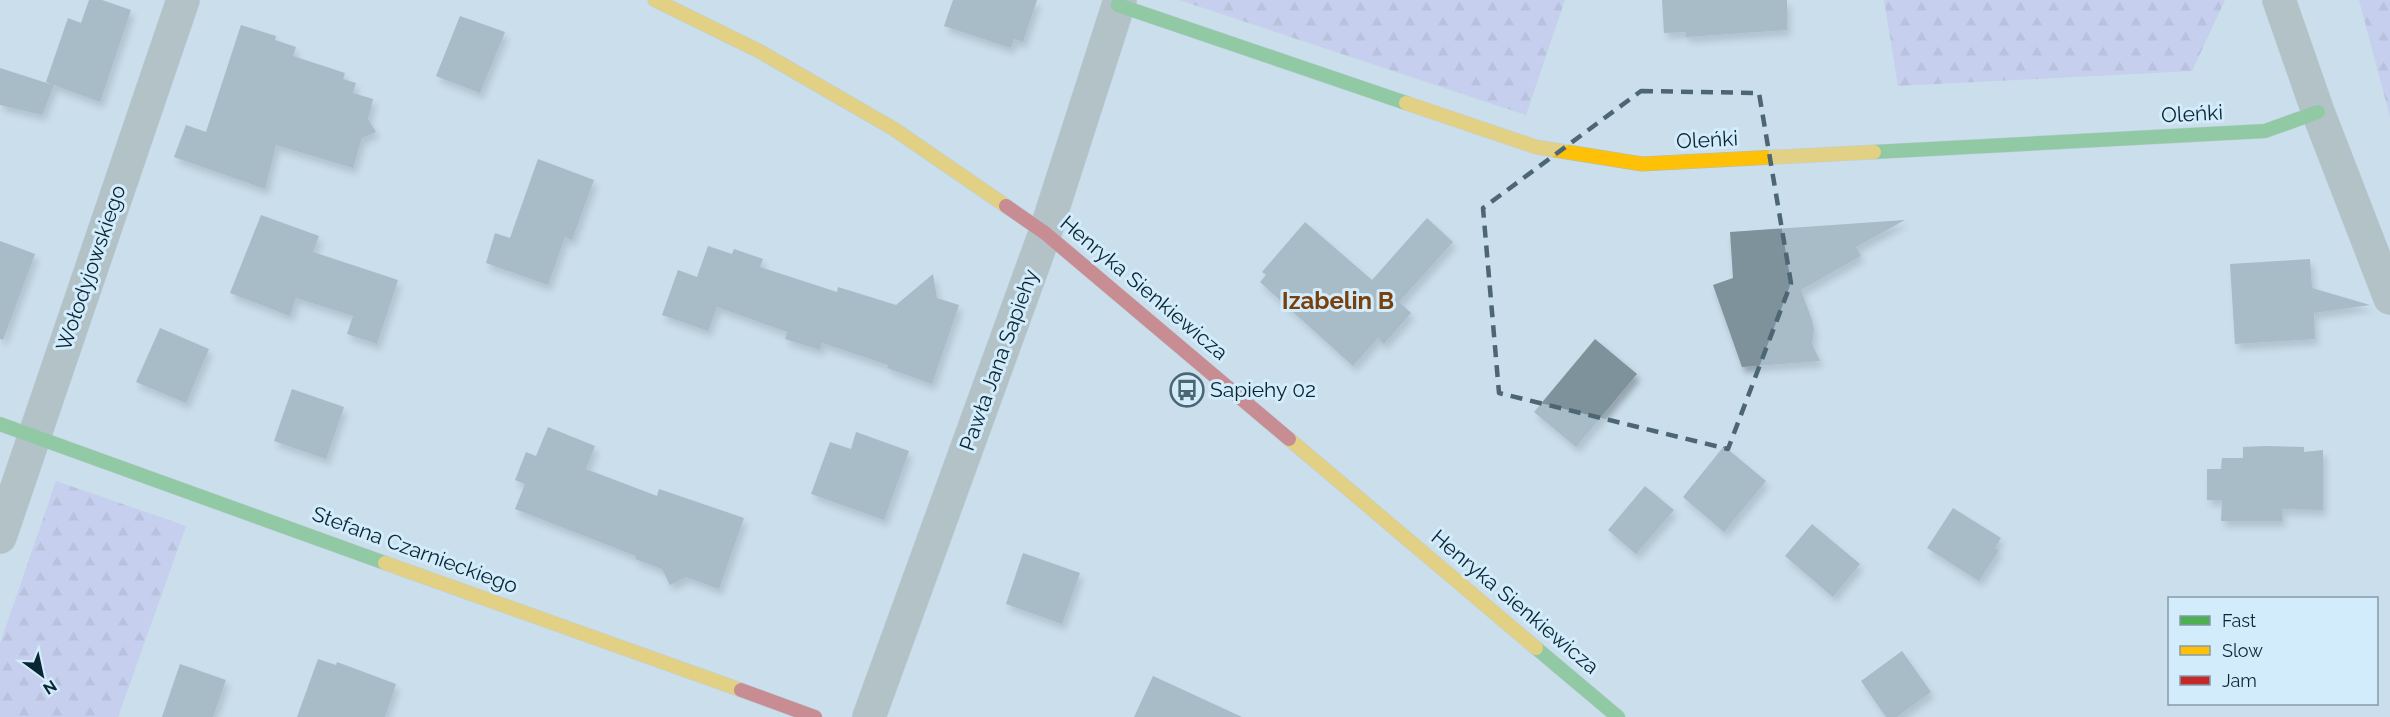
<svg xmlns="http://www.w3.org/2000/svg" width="2390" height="717" font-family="Raleway,sans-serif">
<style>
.forest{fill:url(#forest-firs)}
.building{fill:#7d929b;filter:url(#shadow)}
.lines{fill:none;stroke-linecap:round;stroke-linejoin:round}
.street-casing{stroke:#aabcc7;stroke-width:34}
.fast-casing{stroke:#aabcc7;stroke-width:15}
.slow-casing{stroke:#aabcc7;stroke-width:15}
.jam-casing{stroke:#aabcc7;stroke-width:15}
.street{stroke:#969f99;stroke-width:33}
.fast{stroke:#4caf50;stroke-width:14}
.slow{stroke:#ffc107;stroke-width:14}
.jam{stroke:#c62828;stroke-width:14}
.marked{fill:none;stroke:#4d6673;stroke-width:4.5;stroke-dasharray:12 8;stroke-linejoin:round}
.labels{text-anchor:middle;stroke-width:6;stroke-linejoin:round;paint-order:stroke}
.street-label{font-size:21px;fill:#0a2533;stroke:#d3ecfc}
.poi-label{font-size:21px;fill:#0a2533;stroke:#d3ecfc;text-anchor:start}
.quarter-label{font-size:24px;font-weight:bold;fill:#7a400c;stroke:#d3ecfc}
</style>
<defs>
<pattern id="forest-firs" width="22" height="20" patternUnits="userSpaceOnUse" patternTransform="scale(1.5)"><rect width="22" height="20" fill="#c0bcef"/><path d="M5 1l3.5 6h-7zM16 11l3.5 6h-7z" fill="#a4a1cd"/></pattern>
<filter id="shadow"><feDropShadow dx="3.5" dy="6" stdDeviation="3" flood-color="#0004"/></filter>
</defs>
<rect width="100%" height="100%" fill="#cadeeb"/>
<path class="forest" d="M1179,0H1565L1526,115Z
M1884,0H2225L2192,71L1898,86Z
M2359,0H2390V117Z
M56,481L186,526L118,717H0V644Z"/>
<path class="building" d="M89,0H102L131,10L100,102L54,85L42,115L0,105V68L53,85L46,82L68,18L81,23Z
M953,0H1037L1023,42L1014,39L1011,48L944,26Z
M1662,0H1787V30L1686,37V32L1664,33Z
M460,16L505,32L480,93L436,76Z
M241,25L276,36L275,40L296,47L293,56L345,73L343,79L356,83L353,93L373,99L368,119L376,132L362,138L353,168L276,145L265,189L174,157L186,125L206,132Z
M538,159L594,180L572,240L565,237L548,285L486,263L495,233L510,238Z
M261,215L319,236L313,252L398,280L377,344L347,334L353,316L296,298L290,316L230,293Z
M1427,218L1453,242L1399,302L1411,313L1384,344L1378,338L1353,366L1260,282L1266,275L1262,272L1305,222L1372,280Z
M1905,220L1856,247L1861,256L1801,290L1812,320L1814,330L1812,344L1820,361L1742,367L1713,285L1733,278L1730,232Z
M0,241L35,254L3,340L0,339Z
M708,246L732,254L734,249L763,259L760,267L837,292L838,287L896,305L933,274L937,298L959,305L932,384L887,368L888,365L822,343L820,350L785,339L787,332L717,307L708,331L662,315L678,270L697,277Z
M2310,259L2312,288L2370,305L2314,313L2315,339L2235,344L2230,264Z
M160,328L209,349L186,403L136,382Z
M1595,339L1637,374L1576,447L1534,412Z
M292,389L344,407L326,459L274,441Z
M548,427L595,446L586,469L657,496L659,489L744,518L719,589L686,577L670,585L662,569L635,559L636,556L515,509L525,484L515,480L526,452L536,456Z
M856,432L909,451L884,520L811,494L830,442L851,449Z
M1724,446L1766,481L1724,532L1683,497Z
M2265,446L2304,447V452L2323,450V510L2282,509V521H2221L2222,500H2207V469H2221L2222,458H2243V447Z
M1645,486L1674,510L1636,554L1608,530Z
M1953,508L2001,538L1995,548L1999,550L1979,581L1927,548Z
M1812,524L1860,564L1833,597L1785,556Z
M1023,553L1080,573L1062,624L1006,604Z
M1902,651L1931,692L1897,717H1886L1861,681Z
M318,659L336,665L337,662L396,684L385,717H297Z
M180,664L226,680L213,717H162Z
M1153,676L1242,717H1134Z"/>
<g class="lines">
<g class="street-casing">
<path id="street" d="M2279,0L2318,112L2390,298
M0,537L183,0
M869,717L1045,233L1120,0"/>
</g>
<g class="fast-casing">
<path id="fast" d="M1118,5L1406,103
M1874,152L2265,131L2318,112
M0,424L385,563
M1536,648L1618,717"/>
</g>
<g class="slow-casing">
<path id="slow" d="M655,0L759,51L894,129L1006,206
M1406,103L1536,147L1642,164L1874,152
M1289,439L1536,648
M385,563L741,690"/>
</g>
<g class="jam-casing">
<path id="jam" d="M1006,206L1045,233L1289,439
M741,690L815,717"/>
</g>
<use href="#street" class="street"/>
<use href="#fast" class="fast"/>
<use href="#slow" class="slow"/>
<use href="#jam" class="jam"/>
</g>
<path d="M0 0H2390V717H0ZM1641,91L1759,93L1791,283L1728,449L1499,393L1483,208Z" fill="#cadeeb" fill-opacity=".55" fill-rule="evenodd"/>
<path class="marked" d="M1641,91L1759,93L1791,283L1728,449L1499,393L1483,208Z"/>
<defs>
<g id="bus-ring" transform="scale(1.725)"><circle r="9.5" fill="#d3ecfc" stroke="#4d6673" stroke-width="1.5"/><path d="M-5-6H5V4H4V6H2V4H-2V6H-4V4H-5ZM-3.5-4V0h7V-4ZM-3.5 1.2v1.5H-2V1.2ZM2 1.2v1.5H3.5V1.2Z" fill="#4d6673"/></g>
</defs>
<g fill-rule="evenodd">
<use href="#bus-ring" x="1187" y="390"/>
</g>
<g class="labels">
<g class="street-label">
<text transform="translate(2192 114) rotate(-3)" y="7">Oleńki</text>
<text transform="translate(1707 140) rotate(-3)" y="7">Oleńki</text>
<text transform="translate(91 268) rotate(-71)" y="7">Wołodyjowskiego</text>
<text transform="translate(1144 288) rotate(40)" y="7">Henryka Sienkiewicza</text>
<text transform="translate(999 360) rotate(-70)" y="7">Pawła Jana Sapiehy</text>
<text transform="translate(415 550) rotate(20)" y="7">Stefana Czarnieckiego</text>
<text transform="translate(1515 602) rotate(40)" y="7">Henryka Sienkiewicza</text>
</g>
<g class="poi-label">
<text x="1210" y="397">Sapiehy 02</text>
</g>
<g class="quarter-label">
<text x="1338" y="309">Izabelin B</text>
</g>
</g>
<rect x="2168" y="597" width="210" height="108" fill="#d3ecfc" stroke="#839cac" stroke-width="1.5"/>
<rect x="2180" y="616" width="30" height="9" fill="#4caf50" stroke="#839cac" stroke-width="1.5"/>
<text x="2222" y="627" font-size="18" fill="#0a2533">Fast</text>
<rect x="2180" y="646" width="30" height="9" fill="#ffc107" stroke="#839cac" stroke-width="1.5"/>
<text x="2222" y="657" font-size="18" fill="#0a2533">Slow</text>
<rect x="2180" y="676" width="30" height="9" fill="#c62828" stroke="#839cac" stroke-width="1.5"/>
<text x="2222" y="687" font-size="18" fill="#0a2533">Jam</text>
<g transform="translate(42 675) rotate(147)" stroke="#d3ecfc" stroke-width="4.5" paint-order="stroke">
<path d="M0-4.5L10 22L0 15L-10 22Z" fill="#0a2533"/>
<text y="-9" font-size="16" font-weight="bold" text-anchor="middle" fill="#0a2533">N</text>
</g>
</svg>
